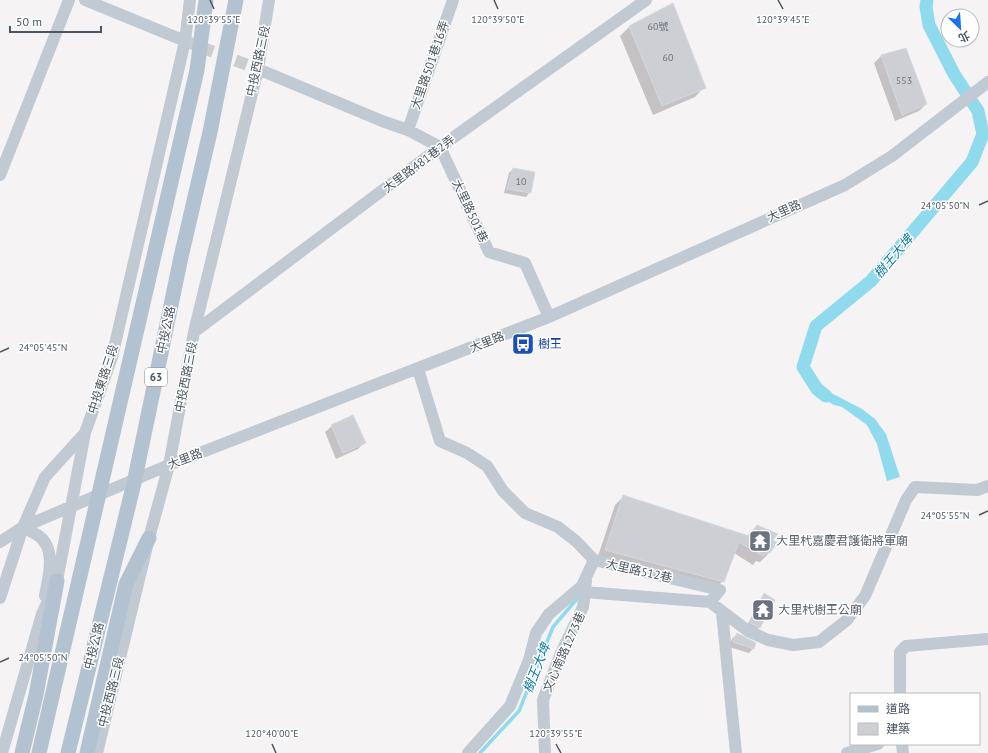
<svg xmlns="http://www.w3.org/2000/svg" width="988" height="753" font-family="'PT Sans','Noto Sans TC',sans-serif">
<style>
.water{fill:#90daee}
.shadow{fill:#0003}
.lines{fill:none;stroke-linecap:round;stroke-linejoin:round}
.stream{stroke:#90daee;stroke-width:3.5}
.canal{stroke:#90daee;stroke-width:13}
.building{fill:#cdcfd5;stroke:#d7d9de}
.minor-tunnel{stroke:#caccce;stroke-width:12;stroke-dasharray:12 6;stroke-linecap:butt}
.minor{stroke:#c1cad2;stroke-width:12}
.major{stroke:#b3c2d1;stroke-width:15}
.major-bridge{stroke:#b3c2d1;stroke-width:15}
.ticks{fill:none;stroke:#4a5661;stroke-width:1.5}
.labels{text-anchor:middle;stroke-width:3;stroke-linejoin:round;paint-order:stroke}
.number-label{font-size:10px;fill:#6b747e}
.shield{fill:#fff;stroke:#808990;stroke-width:1}
.shield-label{font-size:11px;font-weight:bold;fill:#4a5661}
.street-label{font-size:12px;fill:#4a5661;stroke:#fff}
.transit-label{font-size:12px;fill:#164399;stroke:#fff;text-anchor:start}
.worship-label{font-size:12px;fill:#5b616d;stroke:#fff;text-anchor:start}
.water-label{font-size:13px;font-style:italic;fill:#0c7c9b;stroke:#fff}
.ticks-label{font-size:10px;text-anchor:middle;fill:#4a5661;stroke:#fff;stroke-width:3;stroke-linejoin:round;paint-order:stroke}
</style>
<rect width="100%" height="100%" fill="#f5f3f3"/>
<path class="water" d="M814,384L862,409L875,419L886,434L900,477L887,481L877,444L867,425L842,407L834,405L817,395L814,393Z"/>
<path class="shadow" d="M630,26L704,87L695,97L653,115L620,36Z
M906,49L926,104L919,111L895,121L874,63L881,56Z
M513,169L530,192L526,197L504,193L509,173Z
M332,426L364,443L358,449L336,459L325,432Z
M624,496L747,536L757,526L772,540L769,553L760,562L756,561L753,565L734,553L723,581L714,590L597,559L615,505Z
M764,595L774,600L762,624L755,632L746,628L760,599Z
M737,634L755,643L753,649L749,653L729,647L732,639Z"/>
<g class="lines">
<path class="stream" d="M480,753L519,711L553,627L581,594"/>
<path class="canal" d="M826,396L817,389L803,367L816,326L871,281L972,162L983,134L978,111L954,74L929,25L926,7L927,0"/>
</g>
<path class="building" d="M673,3L706,88L662,106L629,26Z
M906,48L927,104L902,115L881,55Z
M513,168L535,172L531,193L507,189Z
M353,415L366,443L343,453L331,425Z
M623,495L749,536L757,525L778,534L773,540L777,543L770,553H766L763,556L739,542L724,582L605,550Z
M764,593L775,600L760,628L750,623Z
M737,633L756,643L754,649L733,642Z"/>
<g class="lines">
<path class="minor-tunnel" d="M185,41L258,69"/>
<path class="minor" d="M85,0L185,41
M258,69L382,121L408,130L440,147L489,252L525,263L549,317
M408,130L453,0
M0,175L69,0
M194,332L440,147L646,0
M418,369L440,441L467,453L487,466L503,491L525,513L558,527L577,542L594,560L720,590L710,602
M23,527C28,530 34,533 39,536C57,550 48,578 45,596
M0,542L23,527L169,465L549,317L845,185L892,156L988,82
M585,592L710,602
M0,598L23,527L45,477L84,434
M710,602L748,631L768,640L793,645L819,642L847,620L865,596L906,500L915,487L977,490L988,486
M722,612L736,753
M900,694V652L906,646L988,639
M902,744L903,753
M2,753L42,614L57,581L85,433L112,357L185,41L190,0
M97,753L149,538L169,465L194,332L258,69L269,0
M468,753L510,706L529,660L536,633L549,614L582,586L594,560
M545,753L543,700L561,653L583,607L586,581
M847,753L878,744"/>
<path class="major" d="M22,753L36,695L57,581
M87,753L126,584L149,538"/>
<path class="major-bridge" d="M39,753L197,70L206,0
M68,753L134,483L181,257L210,132L236,0"/>
</g>
<path class="ticks" d="M210,0L214,9M494,0L498,9M778,0L783,9M979,205L988,201M0,352L9,348M979,515L988,511M0,662L9,658M272,744L276,753M556,744L561,753"/>
<defs>
<g id="bus-square" transform="scale(1.15)"><rect x="-9" y="-9" width="18" height="18" rx="4" fill="#1a4fb4" stroke="#fff"/><path d="M-5-6H5V4H4V6H2V4H-2V6H-4V4H-5ZM-3.5-4V0h7V-4ZM-3.5 1.2v1.5H-2V1.2ZM2 1.2v1.5H3.5V1.2Z" fill="#fff"/></g>
<g id="temple-square" transform="scale(1.15)"><rect x="-9" y="-9" width="18" height="18" rx="4" fill="#6b7280" stroke="#fff"/><path d="M0-6L5-2H3V0L6.5 2.5H4V6H1.5V3h-3V6H-4V2.5H-6.5L-3 0V-2H-5Z" fill="#fff"/></g>
</defs>
<g fill-rule="evenodd">
<use href="#bus-square" x="523" y="344"/>
<use href="#temple-square" x="760" y="541"/>
<use href="#temple-square" x="763" y="610"/>
</g>
<g class="labels">
<g class="number-label">
<text x="658" y="30">60號</text>
<text x="668" y="61">60</text>
<text x="904" y="84">553</text>
<text x="521" y="185">10</text>
</g>
<rect class="shield" x="145" y="368" width="22" height="18" rx="3"/>
<g class="shield-label">
<text x="156" y="381">63</text>
</g>
<g class="street-label">
<text transform="translate(258 61) rotate(-78)" y="4">中投西路三段</text>
<text transform="translate(430 65) rotate(-71)" y="4">大里路501巷16弄</text>
<text transform="translate(419 164) rotate(-37)" y="4">大里路481巷2弄</text>
<text transform="translate(470 211) rotate(65)" y="4">大里路501巷</text>
<text transform="translate(784 211) rotate(-24)" y="4">大里路</text>
<text transform="translate(166 330) rotate(-78)" y="4">中投公路</text>
<text transform="translate(487 342) rotate(-22)" y="4">大里路</text>
<text transform="translate(186 377) rotate(-79)" y="4">中投西路三段</text>
<text transform="translate(103 379) rotate(-72)" y="4">中投東路三段</text>
<text transform="translate(185 459) rotate(-21)" y="4">大里路</text>
<text transform="translate(639 571) rotate(13)" y="4">大里路512巷</text>
<text transform="translate(94 646) rotate(-76)" y="4">中投公路</text>
<text transform="translate(564 652) rotate(-66)" y="4">文心南路1273巷</text>
<text transform="translate(111 692) rotate(-76)" y="4">中投西路三段</text>
</g>
<g class="transit-label">
<text x="538" y="348">樹王</text>
</g>
<g class="worship-label">
<text x="776" y="545">大里杙嘉慶君護衛將軍廟</text>
<text x="778" y="614">大里杙樹王公廟</text>
</g>
<g class="water-label">
<text transform="translate(893 256) rotate(-50)" y="5">樹王大埤</text>
<text transform="translate(536 668) rotate(-68)" y="5">樹王大埤</text>
</g>
</g>
<g class="ticks-label">
<text x="214" y="23">120°39'55"E</text>
<text x="498" y="23">120°39'50"E</text>
<text x="783" y="23">120°39'45"E</text>
<text x="945" y="209">24°05'50"N</text>
<text x="43" y="351">24°05'45"N</text>
<text x="945" y="519">24°05'55"N</text>
<text x="43" y="661">24°05'50"N</text>
<text x="272" y="737">120°40'00"E</text>
<text x="556" y="737">120°39'55"E</text>
</g>
<rect x="850" y="693" width="130" height="52" fill="#ffffff" stroke="#b7bbc0"/>
<rect x="858" y="706" width="20" height="6" fill="#b3c2d1" stroke="#b7bbc0"/>
<text x="886" y="713" font-size="12" fill="#4a5661">道路</text>
<rect x="858" y="723" width="20" height="12" fill="#cdcfd5" stroke="#b7bbc0"/>
<text x="886" y="733" font-size="12" fill="#4a5661">建築</text>
<g transform="translate(960 28) rotate(155)"><circle r="19" fill="#ffffff" stroke="#b7bbc0"/>
<path d="M0-3L7 15L0 10L-7 15Z" fill="#1a73e8"/>
<text y="-6" font-size="11" font-weight="bold" text-anchor="middle" fill="#4a5661">北</text>
</g>
<path d="M10 26v6h91v-6" fill="none" stroke="#4a5661" stroke-width="2"/>
<text x="16" y="26" font-size="12" fill="#4a5661" stroke="#ffffff" stroke-width="3" paint-order="stroke">50 m</text>
</svg>
